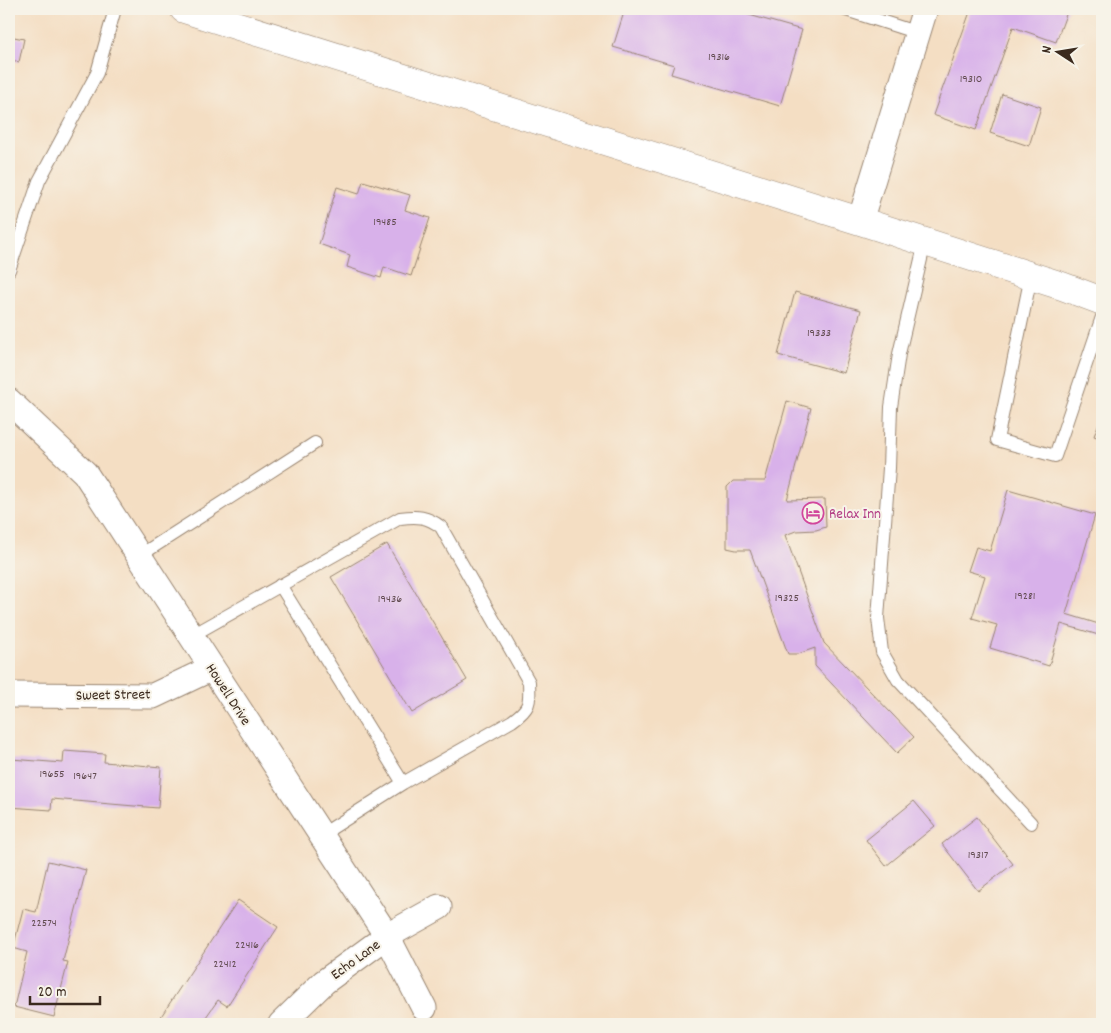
<svg xmlns="http://www.w3.org/2000/svg" width="1111" height="1033" font-family="Dekko,sans-serif">
<style>
.building{fill:#d8b1ea}
.lines{fill:none;stroke-linecap:round;stroke-linejoin:round}
.lane-casing{stroke:#988470;stroke-width:14}
.street-casing{stroke:#988470;stroke-width:27}
.primary-casing{stroke:#988470;stroke-width:29}
.lane{stroke:#fff;stroke-width:12}
.street{stroke:#fff;stroke-width:25}
.primary{stroke:#fff;stroke-width:28}
.labels{text-anchor:middle;stroke-width:4;stroke-linejoin:round;paint-order:stroke}
.number-label{font-size:12px;fill:#624c51}
.hotel-label{font-size:15px;fill:#b23c85;stroke:#f7f3e8;text-anchor:start}
.street-label{font-size:15px;fill:#3b2a1e;stroke:#f7f3e8}
</style>
<rect width="100%" height="100%" fill="#f7f3e8"/>
<filter id="ink" filterUnits="userSpaceOnUse"><feTurbulence type="fractalNoise" baseFrequency=".02" numOctaves="2"/><feDisplacementMap in="SourceGraphic" scale="10" xChannelSelector="R" yChannelSelector="G"/><feConvolveMatrix kernelMatrix="1 2 1 2 8 2 1 2 1" color-interpolation-filters="sRGB"/></filter>
<filter id="wash" filterUnits="userSpaceOnUse"><feTurbulence type="fractalNoise" baseFrequency=".0096" numOctaves="4" result="noise"/><feDisplacementMap in="SourceGraphic" scale="20" xChannelSelector="R" yChannelSelector="G"/><feGaussianBlur stdDeviation="1.12" result="paint"/><feColorMatrix in="noise" values="0 0 0 0 0 0 0 0 0 0 0 0 0 0 0 0 0 1.4 0 .05"/><feComposite in="paint" operator="in"/></filter>
<g filter="url(#wash)">
<rect width="100%" height="100%" fill="#f4dec3"/>
<g id="blocks">
<path class="building" d="M625,9H728L802,30L780,106L671,74L674,65L613,47Z
M971,9H1068L1056,42L1013,27L976,130L933,115Z
M9,36L24,39L19,62L9,59Z
M1002,94L1041,107L1029,146L990,133Z
M363,181L410,195L405,210L430,218L411,276L384,267L381,278L347,267L350,255L319,244L337,187L359,194Z
M795,292L861,310L844,373L778,355Z
M787,401L811,408L787,500L825,499L826,527L816,530L796,531L785,535L824,643L914,737L897,753L815,666V648L798,654H788L750,550H736L727,548V487L733,481H765Z
M1102,415V439L1094,436Z
M1008,490L1095,515L1066,614L1102,625V636L1061,624L1049,666L990,648L997,625L972,618L985,576L968,571L976,547L990,551Z
M387,544L467,680L412,713L331,577Z
M64,751L105,754L104,762L161,767L158,808L52,799L51,810L9,807L11,759L63,763Z
M914,801L935,826L886,866L866,840Z
M977,817L1013,864L978,891L942,844Z
M48,861L86,870L63,961L68,962L54,1017L14,1007L27,952L13,948L23,909L36,912Z
M238,900L278,927L227,1006L218,1000L201,1024H156Z"/>
</g>
</g>
<g filter="url(#ink)">
<use href="#blocks" fill-opacity="0" stroke="#988470" stroke-width="1"/>
<g class="lines">
<g class="lane-casing">
<path id="lane" d="M843,9L918,33
M925,242L899,354L891,407L889,468L878,618L882,652L898,680L1031,823
M9,270L39,181L97,73L115,9
M1031,276L997,440L1055,456L1102,317
M139,556L315,443
M280,585L403,783
M191,636L400,518C417,516 427,516 441,527L529,682C530,704 530,708 512,721L403,783L321,835"/>
</g>
<g class="street-casing">
<path id="street" d="M860,221L925,9
M9,401L85,473L387,936L424,1008
M9,695L153,696L212,668
M281,1024L324,982L387,936L439,907"/>
</g>
<g class="primary-casing">
<path id="primary" d="M184,9L860,221L1062,286L1102,301"/>
</g>
<use href="#lane" class="lane"/>
<use href="#street" class="street"/>
<use href="#primary" class="primary"/>
</g>
</g>
<defs>
<g id="hotel-ring" transform="scale(1.125)"><circle r="9.5" fill="#f7f3e8" stroke="#d1479c" stroke-width="1.5"/><path d="M-6-4.5h1.5V1H6V5H4.5V3h-9V5H-6ZM-4 0a1.8 1.8 0 1 1 3.6 0ZM.5 0V-2.5h3Q6-2.5 6 0Z" fill="#d1479c"/></g>
</defs>
<g fill-rule="evenodd">
<use href="#hotel-ring" x="813" y="513"/>
</g>
<g class="labels">
<g class="number-label">
<text x="719" y="60">19316</text>
<text x="971" y="82">19310</text>
<text x="385" y="225">19485</text>
<text x="819" y="336">19333</text>
<text x="1025" y="599">19281</text>
<text x="787" y="601">19325</text>
<text x="390" y="602">19436</text>
<text x="52" y="777">19655</text>
<text x="85" y="779">19647</text>
<text x="978" y="858">19317</text>
<text x="44" y="926">22574</text>
<text x="247" y="948">22416</text>
<text x="225" y="967">22412</text>
</g>
<g class="hotel-label">
<text x="829" y="518">Relax Inn</text>
</g>
<g class="street-label">
<text transform="translate(113 694) rotate(-1)" y="5">Sweet Street</text>
<text transform="translate(229 694) rotate(57)" y="5">Howell Drive</text>
<text transform="translate(355 959) rotate(-36)" y="5">Echo Lane</text>
</g>
</g>
<rect width="1111" height="1033" fill="none" stroke="#f7f3e8" stroke-width="30"/>
<g transform="translate(1058 52) rotate(282)" stroke="#f7f3e8" stroke-width="4" paint-order="stroke">
<path d="M0-4L9 19L0 12L-9 19Z" fill="#3b2a1e"/>
<text y="-8" font-size="14" font-weight="bold" text-anchor="middle" fill="#3b2a1e">N</text>
</g>
<path d="M30 996v8h70v-8" fill="none" stroke="#3b2a1e" stroke-width="2.5"/>
<text x="38" y="996" font-size="15" fill="#3b2a1e" stroke="#f7f3e8" stroke-width="4" paint-order="stroke">20 m</text>
</svg>
